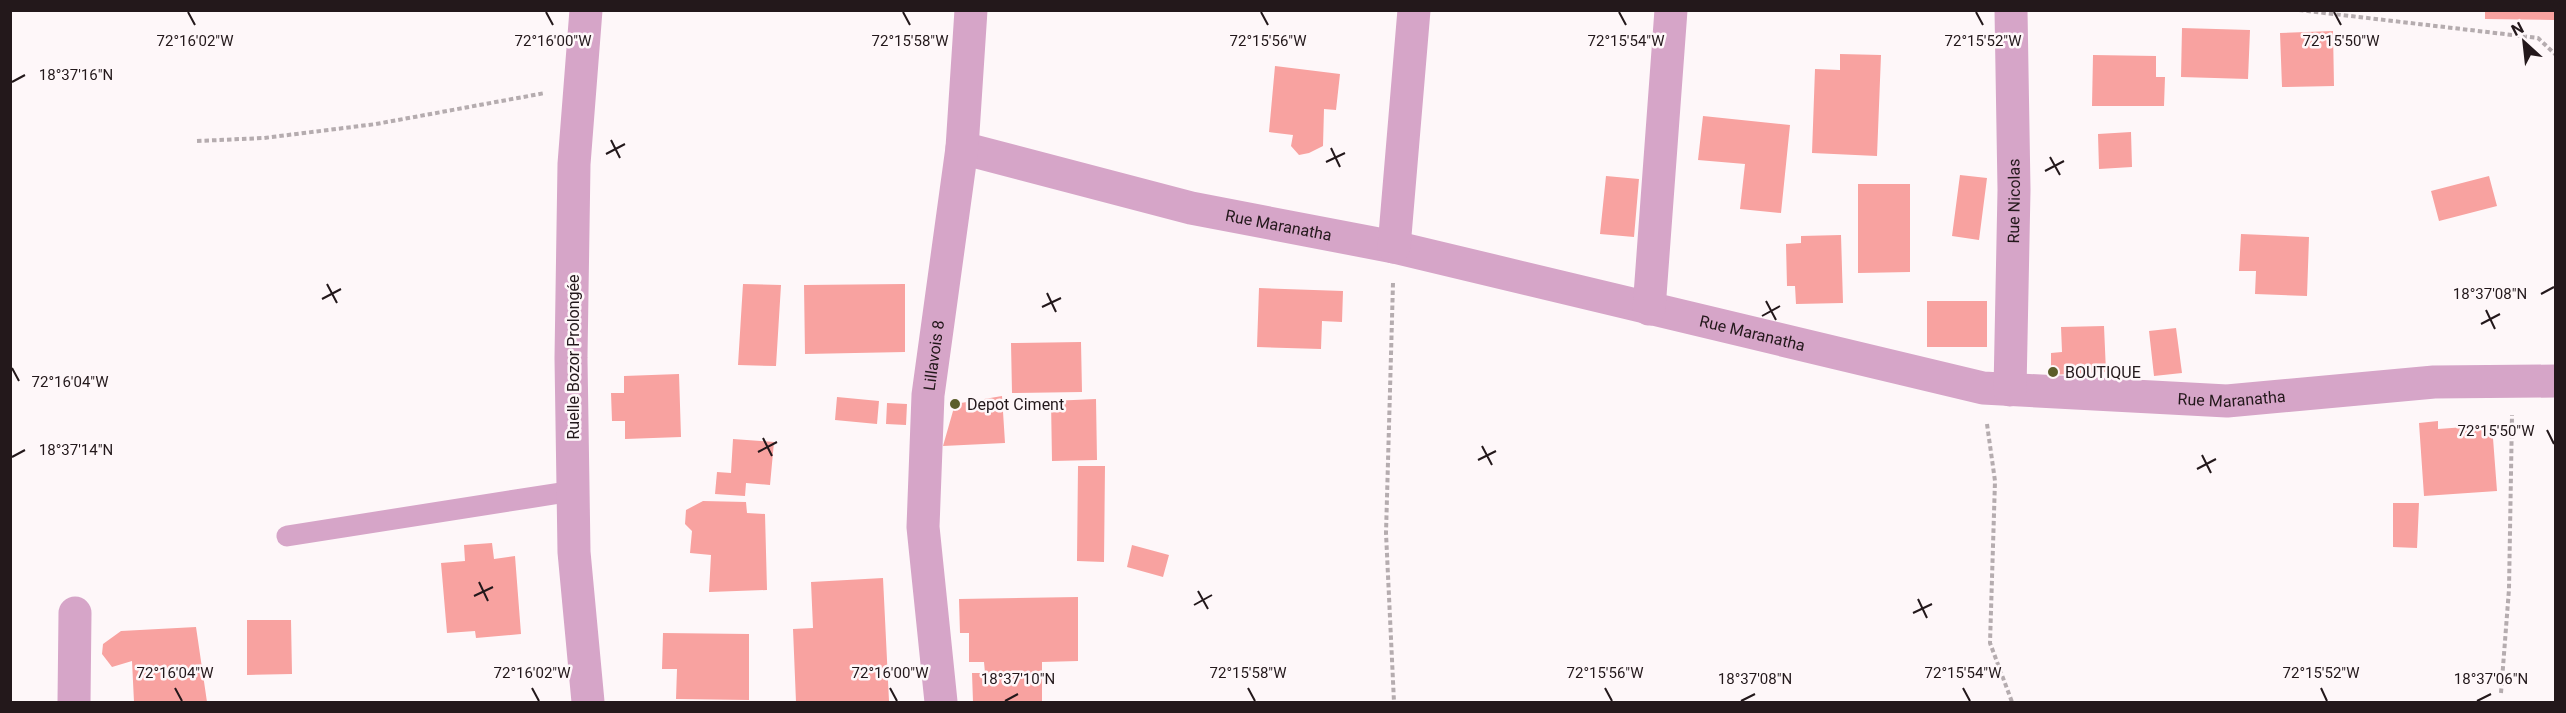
<svg xmlns="http://www.w3.org/2000/svg" width="2566" height="713" font-family="Roboto,sans-serif">
<style>
.building{fill:#f8a2a0}
.lines{fill:none;stroke-linecap:round;stroke-linejoin:round}
.path{stroke:#b5acaf;stroke-width:4;stroke-dasharray:4.5 3;stroke-linecap:butt}
.lane{stroke:#d6a5c8;stroke-width:21}
.street{stroke:#d6a5c8;stroke-width:33}
.ticks{fill:none;stroke:#23181b;stroke-width:2}
.poi-dot{fill:#5b5d2a;stroke:#fef7f9;stroke-width:2}
.labels{text-anchor:middle;stroke-width:5;stroke-linejoin:round;paint-order:stroke}
.street-label{font-size:16px;fill:#23181b;stroke:#fef7f9}
.poi-label{font-size:16px;fill:#23181b;stroke:#fef7f9;text-anchor:start}
.ticks-label{font-size:15px;text-anchor:middle;fill:#23181b;stroke:#fef7f9;stroke-width:5;stroke-linejoin:round;paint-order:stroke}
</style>
<rect width="100%" height="100%" fill="#fef7f9"/>
<path class="building" d="M2485,10H2554V20L2485,19Z
M2182,28L2250,30L2248,79L2181,77Z
M2333,31L2334,86L2282,87L2280,33Z
M1840,54L1881,55L1877,156L1812,153L1815,69L1840,70Z
M2093,55L2156,56V77H2165L2164,106H2092Z
M1275,66L1340,74L1336,110L1324,109L1323,146L1309,153L1299,155L1291,146L1293,135L1269,132Z
M1703,116L1790,125L1781,213L1740,209L1745,164L1698,160Z
M2131,132L2132,167L2099,169L2098,134Z
M1960,175L1987,178L1979,240L1952,236Z
M1606,176L1639,179L1634,237L1600,234Z
M2489,176L2497,206L2439,221L2431,191Z
M1858,184H1910V272L1858,273Z
M2241,234L2309,237L2307,296L2255,294L2256,271H2239Z
M1841,235L1843,303L1796,304L1795,286H1787L1786,244L1801,243V236Z
M743,284L781,285L776,366L738,365Z
M905,284V352L805,354L804,285Z
M1259,288L1343,291L1342,322L1322,321L1321,349L1257,347Z
M1927,301H1987V347H1927Z
M2104,326L2106,372L2051,375V353L2062,352L2061,327Z
M2176,328L2182,373L2154,376L2149,331Z
M1081,342L1082,392L1012,393L1011,343Z
M679,374L681,437L625,439V421H612L611,393H624V376Z
M1002,396L1005,443L943,446L955,404Z
M837,397L879,401L877,424L835,420Z
M1096,399L1097,460L1052,461L1051,401Z
M887,403L907,404L906,425L886,424Z
M2438,421V429L2492,425L2497,491L2424,496L2419,423Z
M733,439L774,442L770,485L746,483L745,496L715,494L717,472L731,473Z
M1078,466H1105L1104,562L1077,561Z
M703,501L746,502L747,513L765,514L767,590L709,592L711,555L690,553L692,531L685,524L686,510Z
M2393,503H2419L2417,548L2393,547Z
M492,543L494,559L515,556L521,634L476,638L475,631L447,633L441,563L465,561L464,545Z
M1132,545L1169,555L1163,577L1127,567Z
M883,578L889,701L796,702L793,629L813,628L811,582Z
M1078,597V661L1042,662V702H973L972,673H985L984,662H969V633H960L959,599Z
M247,620H291L292,674L247,675Z
M196,627L207,702H134L132,661L112,667L102,654L103,644L121,631Z
M663,633L749,634V700L676,699L677,669H662Z"/>
<g class="lines">
<path class="path" d="M2299,10L2538,38L2556,55
M197,141L264,138L376,124L545,93
M1393,283L1386,533L1394,702
M1987,424L1995,481L1990,643L2012,702
M2501,693L2509,589L2512,415"/>
<path class="lane" d="M287,536L573,491"/>
<g class="street">
<path d="M586,10L574,164L571,358L574,552L588,702"/>
<path id="s1" d="M962,148L1191,208L1394,247L1983,388L2227,401L2434,382L2556,381"/>
<path d="M1394,247L1414,10"/>
<path d="M1649,309L1671,10"/>
<path id="s2" d="M2010,390L2014,190L2011,10"/>
<path d="M74,702L75,613"/>
<path id="s3" d="M941,702L923,527L928,395L962,148L971,10"/>
</g>
</g>
<path class="ticks" d="M188,12L195,25M546,12L553,25M903,12L910,25M1261,12L1268,25M1619,12L1626,25M1976,12L1983,25M2334,12L2341,25M12,82L25,75M611,140L620,158M1331,148L1340,167M606,154L625,144M2050,157L2060,175M1326,162L1345,153M2045,171L2064,161M327,284L337,303M1047,293L1056,312M2541,294L2554,287M322,299L341,289M1766,301L1776,320M1042,307L1061,298M2486,310L2495,329M1762,316L1780,306M2481,324L2500,314M12,368L19,381M2547,430L2554,444M763,438L772,456M1482,446L1492,465M758,452L777,442M2202,455L2211,473M12,457L25,450M1478,460L1496,451M2197,469L2216,459M479,582L488,601M1198,591L1208,609M474,596L493,587M1918,599L1927,618M1194,605L1212,595M1913,613L1932,604M175,688L182,701M532,688L539,701M890,688L897,701M1248,688L1255,701M1605,688L1612,701M1963,688L1970,701M2321,688L2327,701M1005,701L1018,694M1741,701L1755,694M2477,701L2491,694"/>
<g class="poi-dot">
<circle cx="2053" cy="372" r="6"/>
<circle cx="955" cy="404" r="6"/>
</g>
<g class="labels">
<g class="street-label">
<text dy="6" stroke="none"><textPath href="#s2" startOffset="189">Rue Nicolas</textPath></text>
<text dy="6" stroke="none"><textPath href="#s1" startOffset="326">Rue Maranatha</textPath></text>
<text dy="6" stroke="none"><textPath href="#s1" startOffset="812">Rue Maranatha</textPath></text>
<text dy="6" stroke="none"><textPath href="#s3" startOffset="348">Lillavois 8</textPath></text>
<text transform="translate(573 357) rotate(-90)" y="6">Ruelle Bozor Prolongée</text>
<text dy="6" stroke="none"><textPath href="#s1" startOffset="1298">Rue Maranatha</textPath></text>
</g>
<g class="poi-label">
<text x="2065" y="378">BOUTIQUE</text>
<text x="967" y="410">Depot Ciment</text>
</g>
</g>
<g class="ticks-label">
<text x="195" y="46">72°16'02"W</text>
<text x="553" y="46">72°16'00"W</text>
<text x="910" y="46">72°15'58"W</text>
<text x="1268" y="46">72°15'56"W</text>
<text x="1626" y="46">72°15'54"W</text>
<text x="1983" y="46">72°15'52"W</text>
<text x="2341" y="46">72°15'50"W</text>
<text x="76" y="80">18°37'16"N</text>
<text x="2490" y="299">18°37'08"N</text>
<text x="70" y="387">72°16'04"W</text>
<text x="2496" y="436">72°15'50"W</text>
<text x="76" y="455">18°37'14"N</text>
<text x="175" y="678">72°16'04"W</text>
<text x="532" y="678">72°16'02"W</text>
<text x="890" y="678">72°16'00"W</text>
<text x="1248" y="678">72°15'58"W</text>
<text x="1605" y="678">72°15'56"W</text>
<text x="1963" y="678">72°15'54"W</text>
<text x="2321" y="678">72°15'52"W</text>
<text x="1018" y="684">18°37'10"N</text>
<text x="1755" y="684">18°37'08"N</text>
<text x="2491" y="684">18°37'06"N</text>
</g>
<rect width="2566" height="713" fill="none" stroke="#23181b" stroke-width="24"/>
<g transform="translate(2524 42) rotate(333)" stroke="#fef7f9" stroke-width="4.5" paint-order="stroke">
<path d="M0-4.5L10 22L0 15L-10 22Z" fill="#23181b"/>
<text y="-9" font-size="16" font-weight="bold" text-anchor="middle" fill="#23181b">N</text>
</g>
</svg>
